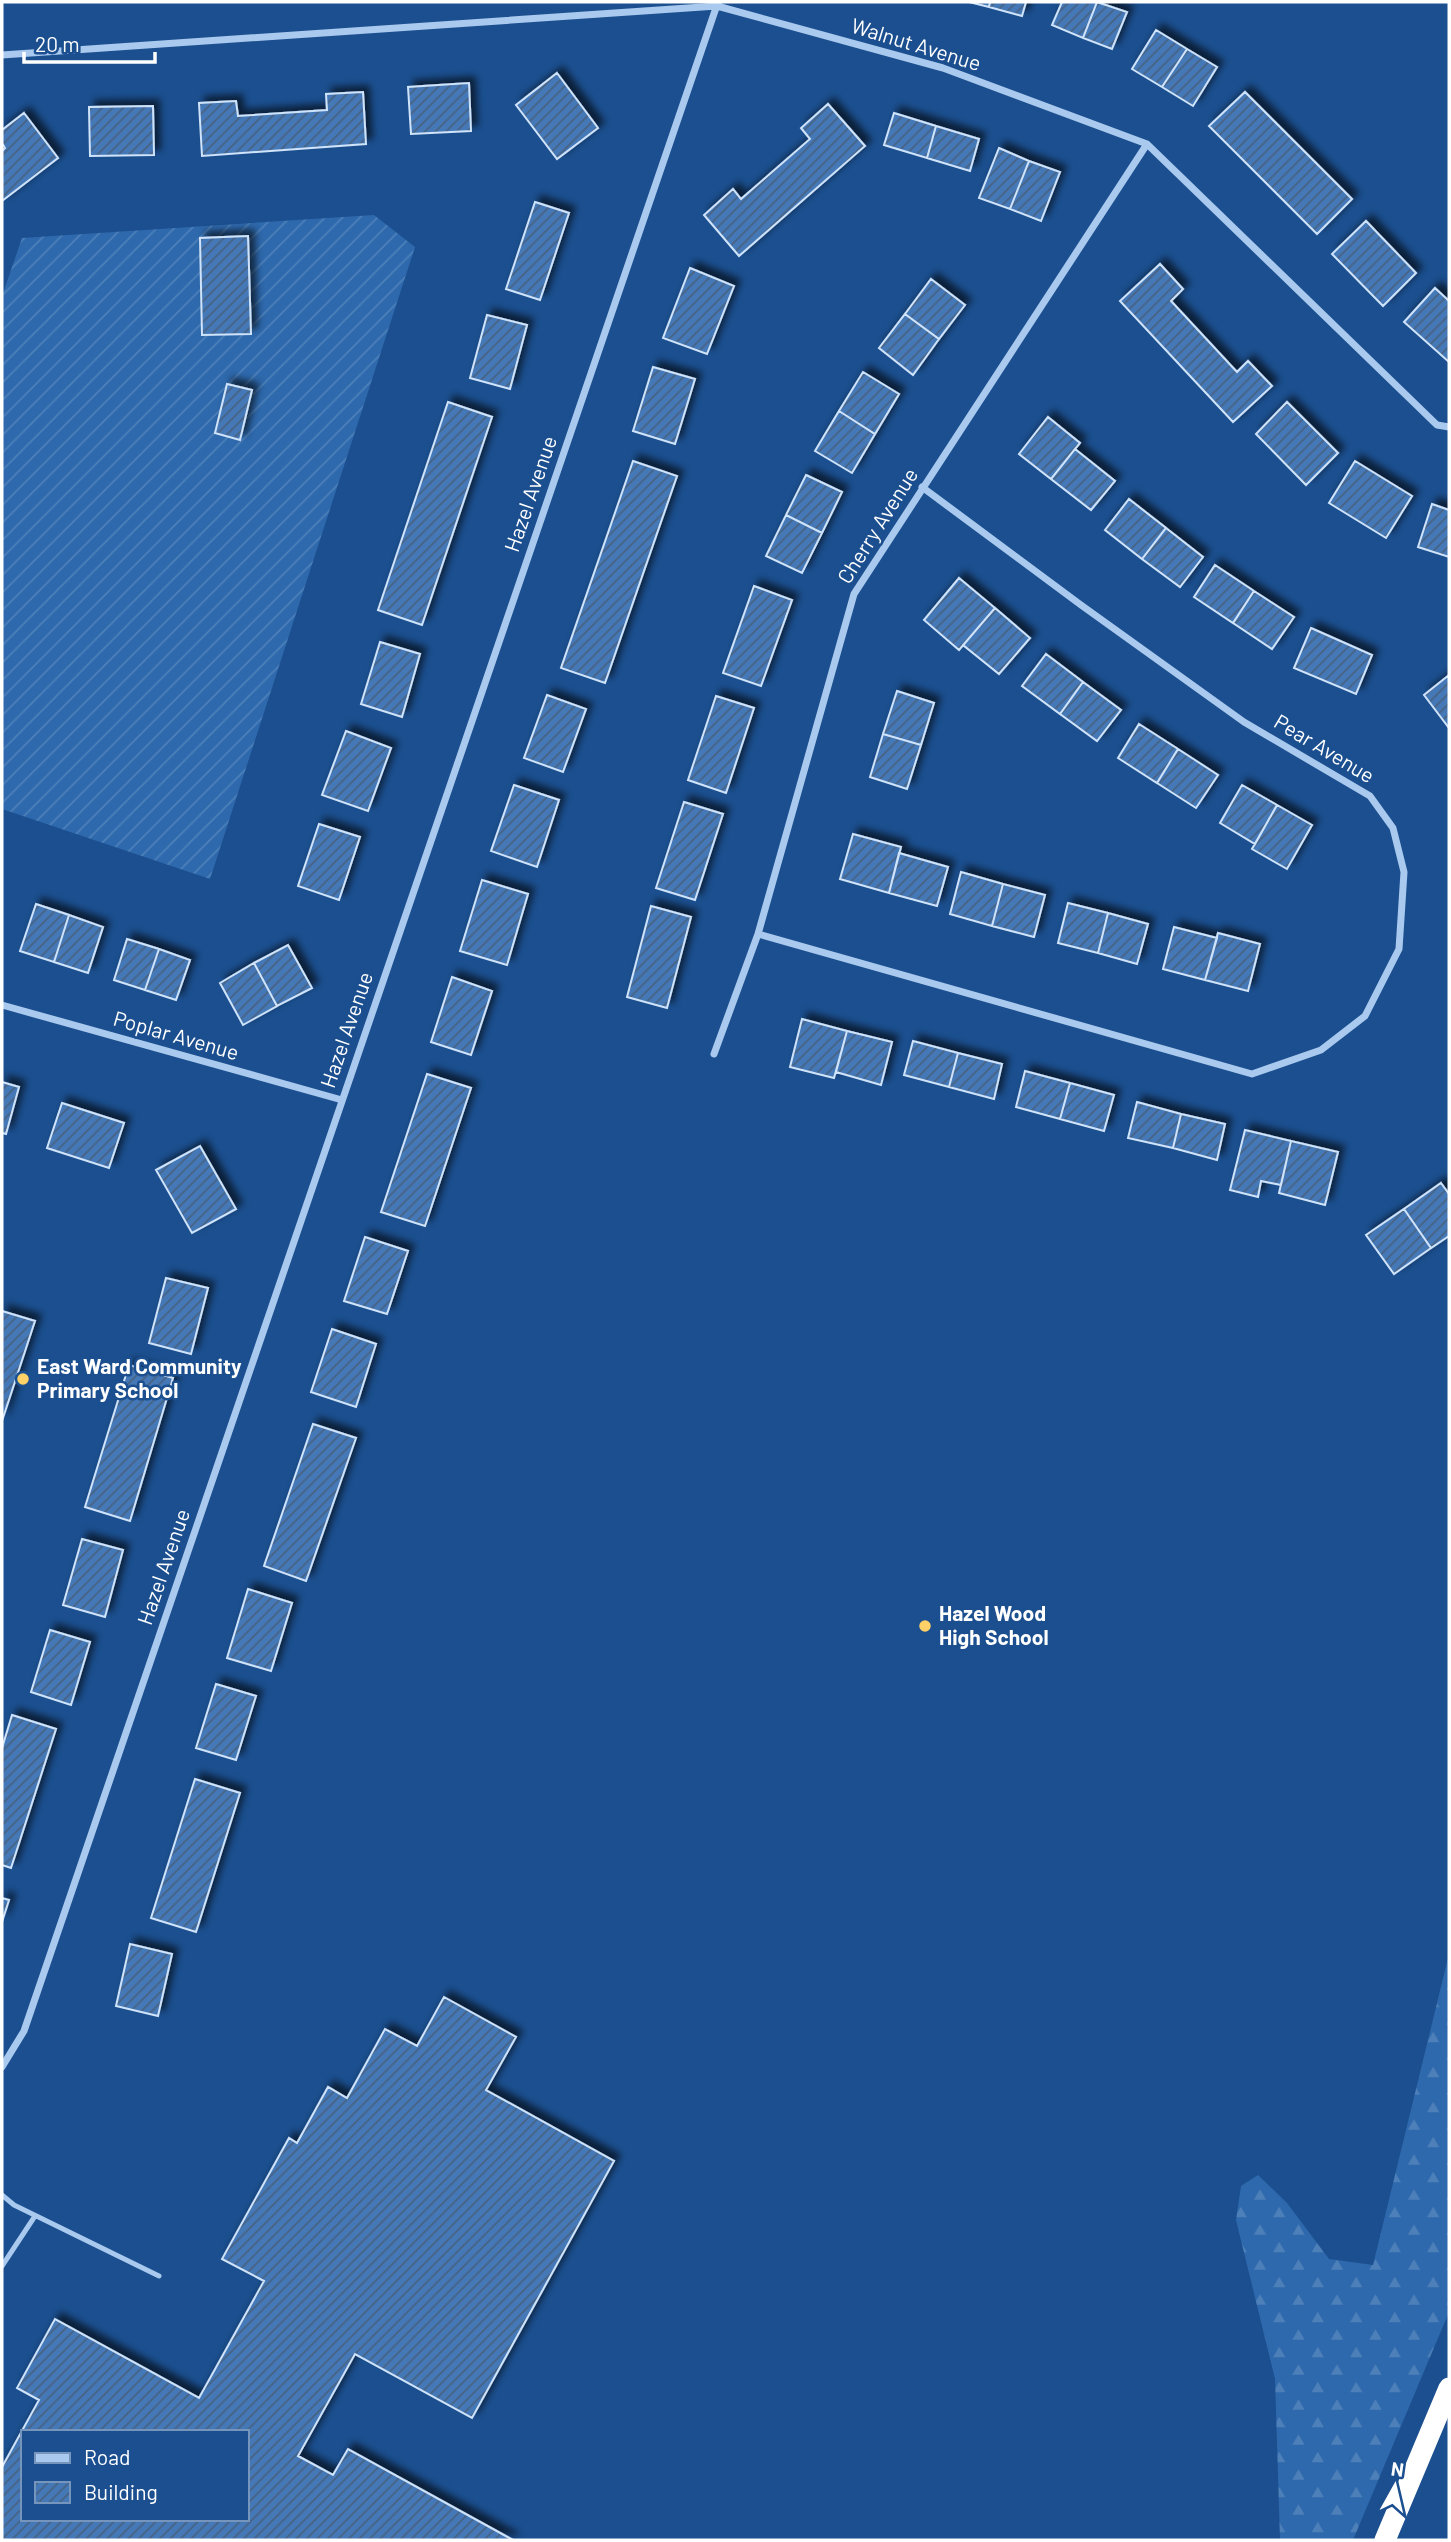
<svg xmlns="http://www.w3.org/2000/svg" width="1451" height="2542" font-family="Barlow,sans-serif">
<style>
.forest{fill:url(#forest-firs)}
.garden{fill:url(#garden-furrows)}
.building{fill:url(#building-hatch);stroke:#cfe3fa;stroke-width:2;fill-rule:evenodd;filter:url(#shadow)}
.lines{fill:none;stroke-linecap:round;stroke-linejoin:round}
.service{stroke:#a9c9ee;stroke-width:5}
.minor{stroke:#a9c9ee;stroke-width:7}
.motorway{stroke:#fff;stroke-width:21}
.poi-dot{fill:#ffd166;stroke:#1b4f8f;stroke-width:2.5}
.labels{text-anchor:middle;stroke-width:5;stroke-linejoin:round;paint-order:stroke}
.street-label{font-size:21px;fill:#fff;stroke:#1b4f8f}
.poi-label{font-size:21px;font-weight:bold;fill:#fff;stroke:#1b4f8f;text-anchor:start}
</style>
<defs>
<pattern id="forest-firs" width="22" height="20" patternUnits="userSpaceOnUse" patternTransform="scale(1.75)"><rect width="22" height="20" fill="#2e69ad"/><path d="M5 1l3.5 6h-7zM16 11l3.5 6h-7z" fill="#4d80b9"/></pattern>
<pattern id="garden-furrows" width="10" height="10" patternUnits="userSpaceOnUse" patternTransform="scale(1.75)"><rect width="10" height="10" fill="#2e69ad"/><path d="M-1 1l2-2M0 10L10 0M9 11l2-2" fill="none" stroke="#4d80b9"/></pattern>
<pattern id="building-hatch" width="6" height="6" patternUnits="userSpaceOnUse" patternTransform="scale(1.75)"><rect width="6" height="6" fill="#4478b7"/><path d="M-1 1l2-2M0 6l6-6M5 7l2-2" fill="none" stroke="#486282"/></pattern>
<filter id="shadow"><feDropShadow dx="6" dy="-6" stdDeviation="3.5" flood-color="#0009"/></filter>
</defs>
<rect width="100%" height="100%" fill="#1b4f8f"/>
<path class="forest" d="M1449,1954V2312L1353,2540H1280L1275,2379L1236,2220L1241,2186L1258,2175L1287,2203L1329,2259L1373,2265Z"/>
<path class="garden" d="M374,215L415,247L210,879L2,809V296L22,238Z"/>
<path class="building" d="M969,2H990L989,7Z
M990,2H1026L1022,16L989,7Z
M1062,2H1097L1083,38L1052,25Z
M1097,2L1127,12L1112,49L1083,38Z
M1156,30L1187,49L1162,87L1132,69Z
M1187,49L1217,67L1193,106L1162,87Z
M557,73L598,128L557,159L516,105Z
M469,83L471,131L411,134L408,87Z
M363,92L366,144L202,156L199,103L236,101L238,116L327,110L326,94Z
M1245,92L1352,199L1317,234L1209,126Z
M828,104L865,146L739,256L704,215L733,189L741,199L810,139L801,128Z
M153,106L154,155L90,156L89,107Z
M24,113L58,158L2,201V151L5,148L2,143V130Z
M894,113L936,126L927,158L884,145Z
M936,126L979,139L970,171L927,158Z
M999,148L1029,161L1010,209L979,198Z
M1029,161L1060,172L1041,221L1010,209Z
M535,202L569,213L540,300L506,289Z
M1366,221L1416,273L1383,306L1332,254Z
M248,236L251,334L202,335L200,238Z
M1160,264L1183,289L1171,301L1237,372L1248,361L1272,386L1233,422L1120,301Z
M690,268L734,286L707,354L663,338Z
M931,279L965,305L939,339L905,314Z
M1435,288L1449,301V362L1404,322Z
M905,314L939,339L913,375L879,348Z
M487,315L527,325L510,389L470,378Z
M653,367L695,379L675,444L633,431Z
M863,372L899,394L875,434L839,411Z
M227,384L252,390L240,440L215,433Z
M448,402L492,417L422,625L378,610Z
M1287,402L1338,453L1306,485L1256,434Z
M839,411L875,434L852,473L815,451Z
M1048,417L1080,443L1051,479L1019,454Z
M1075,449L1115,481L1091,510L1051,479Z
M633,461L677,476L605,683L561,668Z
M1355,461L1412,496L1386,538L1329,503Z
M806,475L842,492L822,533L786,515Z
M1129,499L1166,528L1142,559L1105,530Z
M1432,504L1449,510V557L1418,547Z
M786,515L822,533L802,573L766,556Z
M1166,528L1203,557L1180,587L1142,559Z
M1215,565L1254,591L1233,623L1194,597Z
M959,578L995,608L959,650L924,620Z
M754,586L792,600L761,686L723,673Z
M1254,591L1294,617L1272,649L1233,623Z
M995,608L1030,638L999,674L963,645Z
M1311,628L1372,655L1356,694L1294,668Z
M380,642L420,654L402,717L361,704Z
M1046,654L1083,682L1060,714L1022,686Z
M1449,675V728L1424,695Z
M1083,682L1121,710L1097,741L1060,714Z
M897,691L934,703L921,745L883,734Z
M547,695L586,709L563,772L524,758Z
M716,696L754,708L726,793L688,780Z
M1139,724L1178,749L1157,783L1118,758Z
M346,731L391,748L368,811L322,795Z
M883,734L921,745L907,789L870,777Z
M1178,749L1218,775L1196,808L1157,783Z
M514,785L559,800L537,867L491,851Z
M1242,785L1277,805L1255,844L1220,823Z
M684,802L723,814L695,900L656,888Z
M1277,805L1312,825L1287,869L1252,849Z
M319,824L360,837L339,900L298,886Z
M853,834L901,847L889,893L840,879Z
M899,853L948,867L937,906L889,893Z
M961,872L1003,884L992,926L950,914Z
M482,880L528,894L507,965L460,951Z
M1003,884L1045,895L1034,937L992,926Z
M1068,903L1108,913L1098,953L1058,943Z
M36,904L69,915L54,962L20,951Z
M651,906L691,917L667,1008L627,997Z
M1108,913L1148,924L1137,964L1098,953Z
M69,915L103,927L88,973L54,962Z
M1174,927L1217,938L1205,980L1163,969Z
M1218,933L1260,944L1248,991L1205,980Z
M127,939L159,949L145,990L114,980Z
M288,945L312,988L277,1006L254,963Z
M159,949L190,960L176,1000L145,990Z
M254,963L277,1006L243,1025L220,983Z
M452,977L492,991L471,1055L431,1042Z
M802,1019L847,1031L834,1078L790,1067Z
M847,1031L892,1042L881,1085L836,1072Z
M913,1041L958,1053L949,1087L904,1075Z
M958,1053L1002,1064L994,1099L949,1087Z
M1025,1071L1070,1083L1060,1119L1016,1107Z
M427,1074L471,1088L425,1226L381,1212Z
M2,1082L19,1087L6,1134L2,1133Z
M1070,1083L1114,1095L1104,1131L1060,1119Z
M1137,1102L1181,1114L1173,1148L1128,1138Z
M62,1103L124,1123L109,1168L47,1148Z
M1181,1114L1225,1124L1217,1160L1173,1148Z
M1245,1130L1291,1141L1281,1185L1261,1181L1258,1197L1230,1190Z
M1291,1141L1338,1152L1325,1205L1279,1193Z
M200,1146L236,1209L192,1233L156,1170Z
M1441,1183L1449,1194V1236L1431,1248L1404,1209Z
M1404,1209L1431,1248L1394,1274L1366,1235Z
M365,1237L408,1251L387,1314L344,1301Z
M166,1278L208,1288L191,1354L149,1343Z
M2,1311L35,1321L2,1421Z
M332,1329L376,1344L356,1407L311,1392Z
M129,1365L173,1378L130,1521L85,1507Z
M313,1424L356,1438L306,1581L264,1566Z
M82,1539L123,1550L105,1617L63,1605Z
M248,1589L292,1603L271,1671L227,1658Z
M50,1630L90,1642L71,1705L31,1692Z
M216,1684L256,1696L236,1760L196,1748Z
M12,1715L56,1729L11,1868L2,1865V1748Z
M195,1779L240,1793L196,1932L151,1918Z
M2,1898L9,1900L2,1922Z
M130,1944L172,1954L158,2016L116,2006Z
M444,1997L516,2037L486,2090L614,2161L472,2418L355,2354L298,2456L333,2475L348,2449L513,2540H2V2467L39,2400L17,2388L55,2319L199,2398L264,2281L222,2259L289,2138L297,2143L328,2087L347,2098L385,2029L417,2046ZM23,2432H247V2519H23Z"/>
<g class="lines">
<path class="service" d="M2,2195L14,2205L159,2276
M2,2266L35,2216"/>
<path class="minor" d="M2,55L717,6L943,68L1147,144L1437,425L1449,427
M758,934L1252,1074L1321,1050L1365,1016L1399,949L1404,872L1393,828L1370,796L1244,722L1081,605L922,487
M2,1005L342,1100
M714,1054L758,934L854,594L1147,144
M2,2067L24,2031L718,2"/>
<path class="motorway" d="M1385,2540L1449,2388"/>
</g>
<g class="poi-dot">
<circle cx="23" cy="1379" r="7"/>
<circle cx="925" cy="1626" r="7"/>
</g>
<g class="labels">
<g class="street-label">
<text transform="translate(916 45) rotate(17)" y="7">Walnut Avenue</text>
<text transform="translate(531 494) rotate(-71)" y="7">Hazel Avenue</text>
<text transform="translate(878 526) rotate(-58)" y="7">Cherry Avenue</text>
<text transform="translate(1324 749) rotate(31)" y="7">Pear Avenue</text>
<text transform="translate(347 1030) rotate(-71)" y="7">Hazel Avenue</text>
<text transform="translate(176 1036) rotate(16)" y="7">Poplar Avenue</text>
<text transform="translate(164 1567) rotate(-71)" y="7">Hazel Avenue</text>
</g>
<g class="poi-label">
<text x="37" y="1374">East Ward Community<tspan x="37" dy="24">Primary School</tspan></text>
<text x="939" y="1621">Hazel Wood<tspan x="939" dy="24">High School</tspan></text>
</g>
</g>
<rect width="1451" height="2542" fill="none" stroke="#ffffff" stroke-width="7"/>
<rect x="21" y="2430" width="228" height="91" fill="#1b4f8f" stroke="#7695bc" stroke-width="2"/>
<rect x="35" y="2453" width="35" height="10" fill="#a9c9ee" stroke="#7695bc" stroke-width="2"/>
<text x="84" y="2465" font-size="21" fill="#ffffff">Road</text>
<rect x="35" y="2482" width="35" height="21" fill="url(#building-hatch)" stroke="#7695bc" stroke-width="2"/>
<text x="84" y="2500" font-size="21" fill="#ffffff">Building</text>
<g transform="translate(1395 2486) rotate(8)" stroke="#1b4f8f" stroke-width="5" paint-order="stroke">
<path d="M0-5L12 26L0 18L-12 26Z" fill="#ffffff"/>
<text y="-10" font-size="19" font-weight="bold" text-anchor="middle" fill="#ffffff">N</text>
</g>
<path d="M24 52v10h131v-10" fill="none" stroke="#ffffff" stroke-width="3.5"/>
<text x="35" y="52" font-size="21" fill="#ffffff" stroke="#1b4f8f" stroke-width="5" paint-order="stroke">20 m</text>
</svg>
